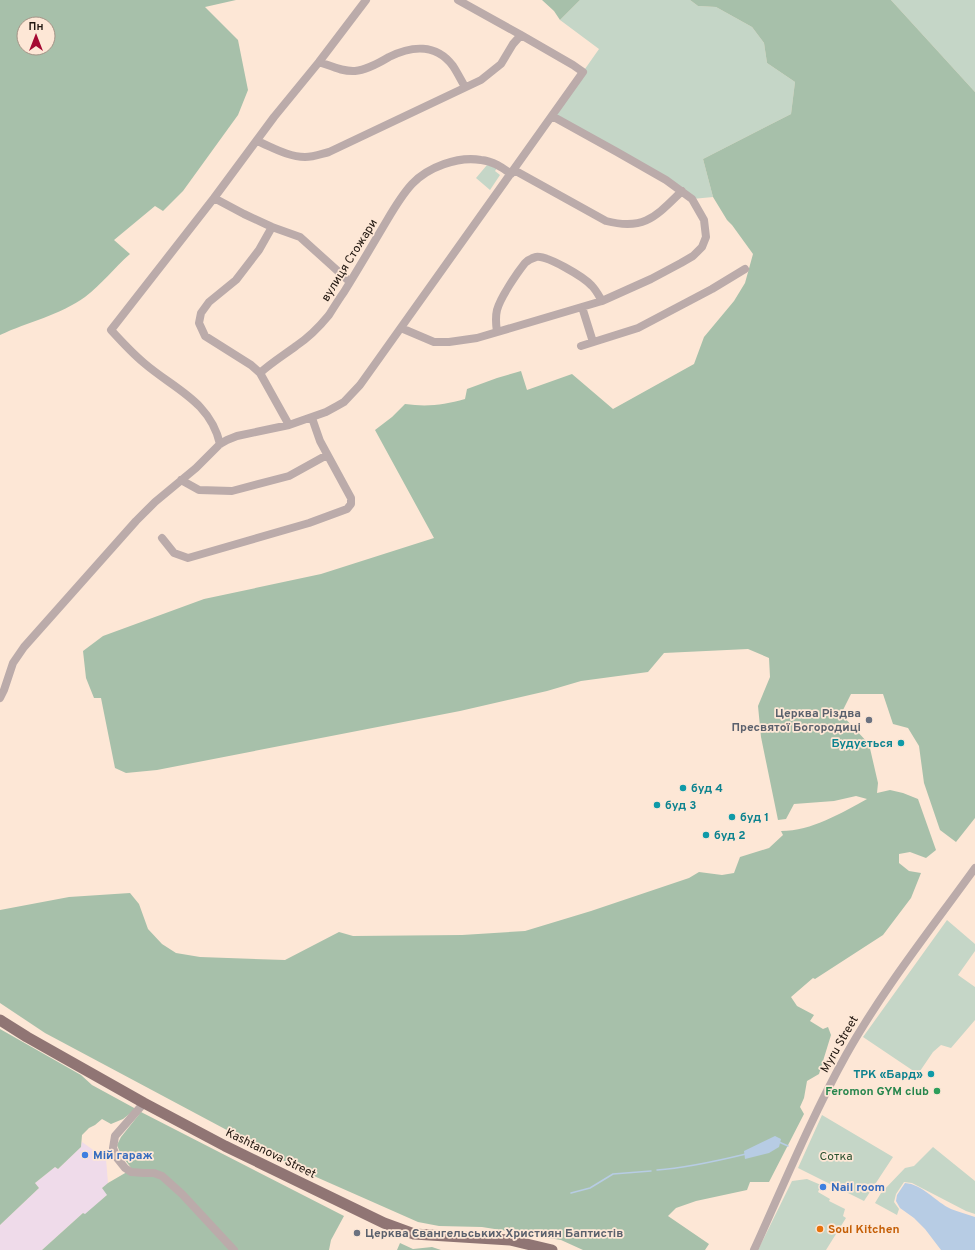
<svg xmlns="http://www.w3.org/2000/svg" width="975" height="1250" font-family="Overpass,sans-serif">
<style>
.industrial{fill:#efdbea}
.green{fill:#c5d6c7}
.forest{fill:#a7c0aa;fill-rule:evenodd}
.water{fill:#b7cce4}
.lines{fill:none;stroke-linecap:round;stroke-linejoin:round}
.stream{stroke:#b7cce4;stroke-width:1.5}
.minor{stroke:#bbabaa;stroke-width:8}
.major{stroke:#907574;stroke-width:11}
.worship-dot{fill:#6b7280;stroke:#fde7d6;stroke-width:1.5}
.culture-dot{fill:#0f9aa8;stroke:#fde7d6;stroke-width:1.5}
.leisure-dot{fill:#2e9e5b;stroke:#fde7d6;stroke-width:1.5}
.shop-dot{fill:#3f7fe0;stroke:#fde7d6;stroke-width:1.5}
.food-dot{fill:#e8710a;stroke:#fde7d6;stroke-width:1.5}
.labels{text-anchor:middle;stroke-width:3.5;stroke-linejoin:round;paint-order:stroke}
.street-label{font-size:12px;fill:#211710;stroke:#fde7d6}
.worship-label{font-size:12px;font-weight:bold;fill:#5b616d;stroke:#fde7d6;text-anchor:end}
.culture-label{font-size:12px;font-weight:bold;fill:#0d838f;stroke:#fde7d6;text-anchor:start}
.leisure-label{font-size:12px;font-weight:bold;fill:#27864d;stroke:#fde7d6;text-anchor:end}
.shop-label{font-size:12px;font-weight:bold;fill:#366cbe;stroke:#fde7d6;text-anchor:start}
.park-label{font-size:12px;fill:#29502f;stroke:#fde7d6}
.food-label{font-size:12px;font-weight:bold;fill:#c56008;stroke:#fde7d6;text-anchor:start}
</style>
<rect width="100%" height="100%" fill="#fde7d6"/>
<path class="industrial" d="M82,1142L106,1159L108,1183L102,1188L108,1194L85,1215L83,1213L42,1250H0V1225L39,1188L35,1183L55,1167L58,1169L81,1147Z"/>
<path class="green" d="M580,0H690L698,6L716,7L752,27L764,43L767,63L795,82L791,114L703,159L713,197L692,199L552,116L599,49L560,20Z
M891,0H975V92Z
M487,165L497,168L495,171L500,175L490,190L476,178Z
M947,920L975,944V951L958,975L975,987V1020L951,1048L941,1045L933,1052L918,1074L863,1037Z
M822,1115L893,1157L864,1201L798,1168Z
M933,1147L975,1181V1214L966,1211L912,1183L904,1182L896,1194L894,1202L899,1209L897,1215L875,1203L881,1193L905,1168L914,1166Z
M807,1179L821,1185L818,1192L830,1199L829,1201L845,1209L843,1216L846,1218L826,1250H758L792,1181Z"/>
<path class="forest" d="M0,0H236L205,7L238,40L248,90L238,115L183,191L163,211L155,206L114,240L130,254C115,267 101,285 85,297C60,315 28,322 0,335ZM24,24H48V48H24Z
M542,0H580L560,20L554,11Z
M690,0H891L975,92V818L956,842L940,830L924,783L919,746L908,728L893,724L883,694H851L841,714L869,744L878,783L877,793L890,790L903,793L918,799L936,850L926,858L910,852L899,854V863L909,871L921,873L911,898L883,935L815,979L813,978L791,997L797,1006L814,1015L810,1021L823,1029L828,1027L831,1035L819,1074L807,1081L804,1098L800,1107L804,1114L769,1182H750L747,1190L696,1201L676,1208L668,1216L709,1244L705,1250H583L561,1240L507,1231L482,1227L439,1226L418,1222L298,1169L253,1144L45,1033L0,1003V910L69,897L130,893L139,904L148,929L162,944L176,953L200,957L285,960L339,932L353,936L462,935L525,931L591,911L689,878L699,872L722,875L734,873L740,857L769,848L783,835L781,831C812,831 841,813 867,799L856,796L834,801L794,804L786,819L778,820L761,737L758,706L770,677L769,658L748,649L664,653L648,672L581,681L547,691L460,711L157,770L126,773L115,768L101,698H94L86,678L83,651L103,636L204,599L321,574L434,538L375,430L392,417L405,404C427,407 444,405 465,399L467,389L497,378L521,371L527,390L572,374L613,409L694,364L704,337L734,301L745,283L753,254L732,225L727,220L713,197L703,159L791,114L795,82L767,63L764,43L752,27L716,7L698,6Z
M0,1029L81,1075L92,1085L136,1109L123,1119L111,1124L102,1119L95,1125L89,1128L82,1135L81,1147L58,1169L55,1167L35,1183L39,1188L0,1225Z
M141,1112L344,1216L331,1240L329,1250H42L83,1213L85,1214L107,1195L102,1188L108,1183L132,1169L121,1155L117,1145L121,1137Z
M400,1243L413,1249L432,1247L441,1250H397Z"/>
<path class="water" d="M775,1136L781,1139L779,1147L769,1153L745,1159L744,1151Z
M905,1183C922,1184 936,1202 951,1209C958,1212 967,1214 975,1217V1250H941L925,1229L914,1218L900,1208L896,1201L897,1195Z"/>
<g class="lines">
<path class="stream" d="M779,1142L788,1146
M657,1170C687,1168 717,1161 746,1154
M571,1193L590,1188L613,1174L651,1171"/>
<path class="minor" d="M319,62C331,66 343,72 355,71C367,70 379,63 389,57C411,46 436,43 453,66C457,72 461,80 465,87
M257,141C272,147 288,157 305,157C313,157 321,154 329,152L481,80L501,64L513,44L521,35
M514,170L606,221C645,231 656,216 682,191
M214,198L244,214L272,227L300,237L350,282
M582,307L593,342
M401,328L434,342H449L477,338L602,301L651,279L681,263L693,256L702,247L706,237L704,220L692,199L666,180L617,152L552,116
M497,332C496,324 495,318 497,310C500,298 517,273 525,263C528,260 532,258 536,257C547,255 584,277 592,286C596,290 599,296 602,301
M581,346L638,328L712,289L745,269
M260,373L251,365L205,336L199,323L201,313L209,302L236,280L259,250L272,227
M289,425L260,373C271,363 284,355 296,346C308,338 320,326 329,315C334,307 339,299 344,292C357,271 370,249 383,227C392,212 400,197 412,184C428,167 458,156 481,160C493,161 502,167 511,174
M220,444C210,401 174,389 144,363C132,353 121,341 111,330L214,198L274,117L319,62L366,0
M181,480L199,490L232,491L289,476L327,455
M162,538L174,553L188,558L309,523L347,509L351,504V498L320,441L312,418
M0,698L4,690L13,663L24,647L136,521L155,502L196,468L220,444L227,440L237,436L289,425L326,412L337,406L344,402L360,385L380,357L583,72L573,65L521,35L458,0
M144,1103L115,1136L113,1148L117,1158L125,1168L131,1172L144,1173H154L162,1176L182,1194L234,1250
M754,1250C784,1184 811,1118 846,1055C883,989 931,929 975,868"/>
<path class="major" d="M0,1020L27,1037L144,1103L225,1146L384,1223L414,1234L510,1240L552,1250"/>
</g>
<g class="worship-dot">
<circle cx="869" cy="720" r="4"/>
<circle cx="357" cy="1233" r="4"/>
</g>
<g class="culture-dot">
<circle cx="901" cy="743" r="4"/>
<circle cx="683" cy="788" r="4"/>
<circle cx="657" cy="805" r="4"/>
<circle cx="732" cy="817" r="4"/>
<circle cx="706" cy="835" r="4"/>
<circle cx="931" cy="1074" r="4"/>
</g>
<circle class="leisure-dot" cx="937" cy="1091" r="4"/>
<g class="shop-dot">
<circle cx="85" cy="1155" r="4"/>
<circle cx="823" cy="1187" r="4"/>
</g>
<circle class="food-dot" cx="820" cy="1229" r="4"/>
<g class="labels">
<g class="street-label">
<text transform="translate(349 260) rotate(-58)" y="4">вулиця Стожари</text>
<text transform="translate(839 1044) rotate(-60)" y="4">Myru Street</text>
<text transform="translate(271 1153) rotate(26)" y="4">Kashtanova Street</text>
</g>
<g class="worship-label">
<text x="861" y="717">Церква Різдва<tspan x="861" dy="14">Пресвятої Богородиці</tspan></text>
<text x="365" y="1237" text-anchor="start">Церква Євангельських Християн Баптистів</text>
</g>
<g class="culture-label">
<text x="893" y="747" text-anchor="end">Будується</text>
<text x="691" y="792">буд 4</text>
<text x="665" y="809">буд 3</text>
<text x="740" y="821">буд 1</text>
<text x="714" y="839">буд 2</text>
<text x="923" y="1078" text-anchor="end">ТРК «Бард»</text>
</g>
<g class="leisure-label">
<text x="929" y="1095">Feromon GYM club</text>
</g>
<g class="shop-label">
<text x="93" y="1159">Мій гараж</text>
<text x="831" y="1191">Nail room</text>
</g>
<g class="park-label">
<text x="836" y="1160">Сотка</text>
</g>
<g class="food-label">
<text x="828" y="1233">Soul Kitchen</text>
</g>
</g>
<g transform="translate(36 36)"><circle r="19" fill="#fde7d6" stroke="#a59487"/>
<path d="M0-3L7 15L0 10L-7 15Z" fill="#a50932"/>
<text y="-6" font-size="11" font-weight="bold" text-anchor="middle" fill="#211710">Пн</text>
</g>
</svg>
